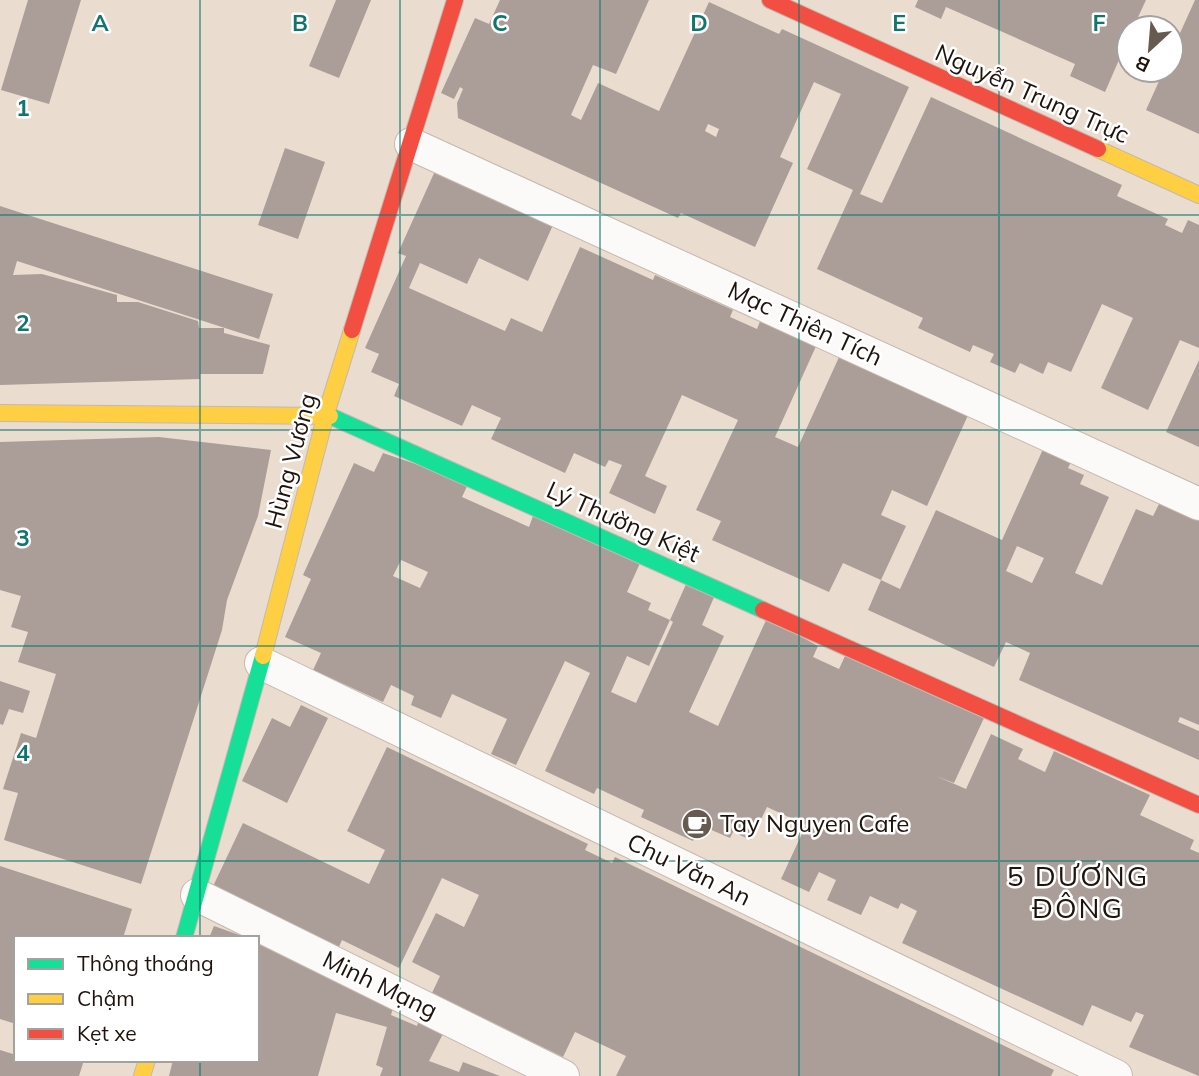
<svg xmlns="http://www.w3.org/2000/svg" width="1199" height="1076" font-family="Mulish,sans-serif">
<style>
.building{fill:#ab9e98;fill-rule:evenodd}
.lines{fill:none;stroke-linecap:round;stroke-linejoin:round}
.street-casing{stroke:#c4b9af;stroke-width:34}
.fast-casing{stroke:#c4b9af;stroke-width:18}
.slow-casing{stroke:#c4b9af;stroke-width:18}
.jam-casing{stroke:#c4b9af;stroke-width:18}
.street{stroke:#fcfaf8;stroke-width:32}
.fast{stroke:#16e098;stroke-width:16}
.slow{stroke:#ffcf43;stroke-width:16}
.jam{stroke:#f24e42;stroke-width:16}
.grid{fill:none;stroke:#0f766e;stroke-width:2;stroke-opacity:0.55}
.labels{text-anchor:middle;stroke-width:5;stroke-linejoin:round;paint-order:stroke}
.street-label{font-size:24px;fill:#1e140c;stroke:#fff}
.poi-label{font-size:24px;fill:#1e140c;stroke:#fff;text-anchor:start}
.quarter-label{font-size:28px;letter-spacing:2px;fill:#1e140c;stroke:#fff}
.grid-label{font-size:23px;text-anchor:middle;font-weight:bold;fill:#0f766e;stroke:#fff;stroke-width:5;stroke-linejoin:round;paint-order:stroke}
</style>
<rect width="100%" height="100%" fill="#ebdcd0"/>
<path class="building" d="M28,0H81L49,104L1,90Z
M336,0H371L339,78L309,66Z
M500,0H649L616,74L593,65L571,115L581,120L598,83L659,111L709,2L779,34L782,29L909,87L860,194L882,203L931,97L1122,185L1117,196L1168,219L1165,225L1182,233L1188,220L1199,225V348L1180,340L1148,410L1101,388L1133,318L1102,304L1071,372L1048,362L1043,374L1020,363L1015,373L990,362L994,354L973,345L970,352L918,328L923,318L817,269L853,190L807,169L841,94L814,82L780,157L793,163L755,247L681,213L678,218L458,118L457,103L463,89L460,87L454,99L441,93L475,18L489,24ZM708,124L719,129L716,137L705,131Z
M918,0H1146L1133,28H1129V37L1105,92L1070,76L1075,64L946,7L941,19L915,7Z
M1195,0H1199V134L1146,110L1164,70H1171V53Z
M285,148L325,162L298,239L258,225Z
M435,171L553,225L528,281L479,258L467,284L420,263L409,288L505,331L511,318L542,332L580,247L653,280L655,275L733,310L730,317L757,329L761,319L817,344L775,437L798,447L840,355L969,413L927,506L892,490L881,515L906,526L881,580L843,563L829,592L712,540L721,521L696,510L738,420L682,395L645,476L667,486L655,514L609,493L622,465L609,460L605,467L574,453L565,473L491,439L501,418L472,405L462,426L394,396L399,384L371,372L379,354L365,348L406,256L398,253Z
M0,206L273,294L259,339L17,261L13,275L42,274L117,295V302H138L198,321L199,328H224V333L270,345L263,374H200V379L0,385Z
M1199,360V447L1166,432Z
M159,437L271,450L258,516L227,600L222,630L141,884L4,840L18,793L3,789L21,733L36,738L56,674L18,662L28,632L11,627L21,596L0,590V442Z
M1044,447L1072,460L1068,468L1084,475L1080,484L1109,497L1075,573L1102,585L1136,509L1153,516L1161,500L1199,519V725L1180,717L1178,722L1199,731V760L1019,680L1030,653L1006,642L994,667L868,610L881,580L900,589L936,510L1002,540ZM1017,546L1044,558L1032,583L1006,571Z
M383,453L469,482L462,497L529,527L533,516L641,561L627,592L651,603L648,610L670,620L649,666L627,656L611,692L636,703L673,622L670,620L687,582L715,595L702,625L724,636L689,712L718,726L767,618L818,646L813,657L839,669L845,656L984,718L954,783L936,776L966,789L991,734L1023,749L1018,759L1045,772L1054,751L1150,795L1140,815L1194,840L1190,849L1199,853V1076L1129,1047L1144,1015L1136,1012L1131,1022L1092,1005L1083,1026L902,943L917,911L901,903L898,909L870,896L861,915L827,900L836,880L819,872L809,892L781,879L806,825L767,807L751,840L733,832L730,838L700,825L693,841L641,817L644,810L597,788L594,794L545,771L590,673L565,661L516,765L491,754L507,719L452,694L441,718L411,705L414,696L391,685L383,702L313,670L321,653L285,637L311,579L303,575L354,463L374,472ZM401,560L428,572L420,588L393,576Z
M0,681L30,691L23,713L9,709L3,725L0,724Z
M301,705L328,718L287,803L242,781L272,718L290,727Z
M387,747L588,844L585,850L612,863L615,857L1054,1070L1051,1076H616L626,1056L575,1032L563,1057L432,993L440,976L412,962L436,913L464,927L479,895L442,878L399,968L342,940L333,960L207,899L243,823L369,884L385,850L347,831Z
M0,866L132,909L123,938H16V1024L0,1019Z
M214,926L245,937V938H209Z
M248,934L397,994L391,1015L417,1026L419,1019L445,1030L429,1061L459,1072L463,1062L500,1076H380L383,1068L376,1065L387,1027L336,1013L318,1076H169L173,1060H257V938H246Z
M0,1050L16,1055V1060H84L79,1076H0Z"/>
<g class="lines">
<g class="street-casing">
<path id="street" d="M411,144L1199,504
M261,663L1116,1076
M197,895L563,1076"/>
</g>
<g class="fast-casing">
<path id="fast" d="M330,416L763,610
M184,938L263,656"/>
</g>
<g class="slow-casing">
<path id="slow" d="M1098,149L1199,195
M0,413L330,416
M263,656L326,414L352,330
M142,1076L147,1060"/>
</g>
<g class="jam-casing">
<path id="jam" d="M770,0L1098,149
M352,330L455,0
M763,610L1199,805"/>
</g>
<use href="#street" class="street"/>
<use href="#fast" class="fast"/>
<use href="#slow" class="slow"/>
<use href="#jam" class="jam"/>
</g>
<path class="grid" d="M200,0V938M400,0V1076M600,0V1076M799,0V1076M999,0V1076M0,215H1199M0,430H1199M0,646H1199M0,861H1199M200,1060V1076"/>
<defs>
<g id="cafe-disc" transform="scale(1.575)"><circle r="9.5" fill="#665a51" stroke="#fff"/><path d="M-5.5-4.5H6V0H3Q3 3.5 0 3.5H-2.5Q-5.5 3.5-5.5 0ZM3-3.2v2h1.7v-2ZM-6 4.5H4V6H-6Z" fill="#fff"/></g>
</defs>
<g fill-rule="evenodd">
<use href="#cafe-disc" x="697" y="824"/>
</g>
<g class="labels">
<g class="street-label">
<text transform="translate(1032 94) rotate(24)" y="8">Nguyễn Trung Trực</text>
<text transform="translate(805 324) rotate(25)" y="8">Mạc Thiên Tích</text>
<text transform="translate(291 461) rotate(-75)" y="8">Hùng Vương</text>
<text transform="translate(623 522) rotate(24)" y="8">Lý Thường Kiệt</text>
<text transform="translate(689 870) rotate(26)" y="8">Chu Văn An</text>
<text transform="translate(380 985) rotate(26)" y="8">Minh Mạng</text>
</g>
<g class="poi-label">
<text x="720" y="832">Tay Nguyen Cafe</text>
</g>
<g class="quarter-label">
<text x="1078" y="886">5 DƯƠNG<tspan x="1078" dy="32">ĐÔNG</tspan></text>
</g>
</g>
<g class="grid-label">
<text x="100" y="31">A</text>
<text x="300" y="31">B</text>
<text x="500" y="31">C</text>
<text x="699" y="31">D</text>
<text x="899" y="31">E</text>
<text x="1099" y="31">F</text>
<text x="23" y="116">1</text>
<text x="23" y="331">2</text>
<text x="23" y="546">3</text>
<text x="23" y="761">4</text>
</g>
<rect x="14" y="936" width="245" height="126" fill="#ffffff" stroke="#a5a19e" stroke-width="2"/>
<rect x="28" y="959" width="35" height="10" fill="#16e098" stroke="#a5a19e" stroke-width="2"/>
<text x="77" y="971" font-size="21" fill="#1e140c">Thông thoáng</text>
<rect x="28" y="994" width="35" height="10" fill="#ffcf43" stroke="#a5a19e" stroke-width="2"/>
<text x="77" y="1006" font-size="21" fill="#1e140c">Chậm</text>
<rect x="28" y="1029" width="35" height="10" fill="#f24e42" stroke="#a5a19e" stroke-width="2"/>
<text x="77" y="1041" font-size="21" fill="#1e140c">Kẹt xe</text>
<g transform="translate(1150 49) rotate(206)"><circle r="33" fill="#ffffff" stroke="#a5a19e" stroke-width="2"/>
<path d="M0-5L12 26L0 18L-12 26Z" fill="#665a51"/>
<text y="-10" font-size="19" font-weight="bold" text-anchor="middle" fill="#1e140c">B</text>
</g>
</svg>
